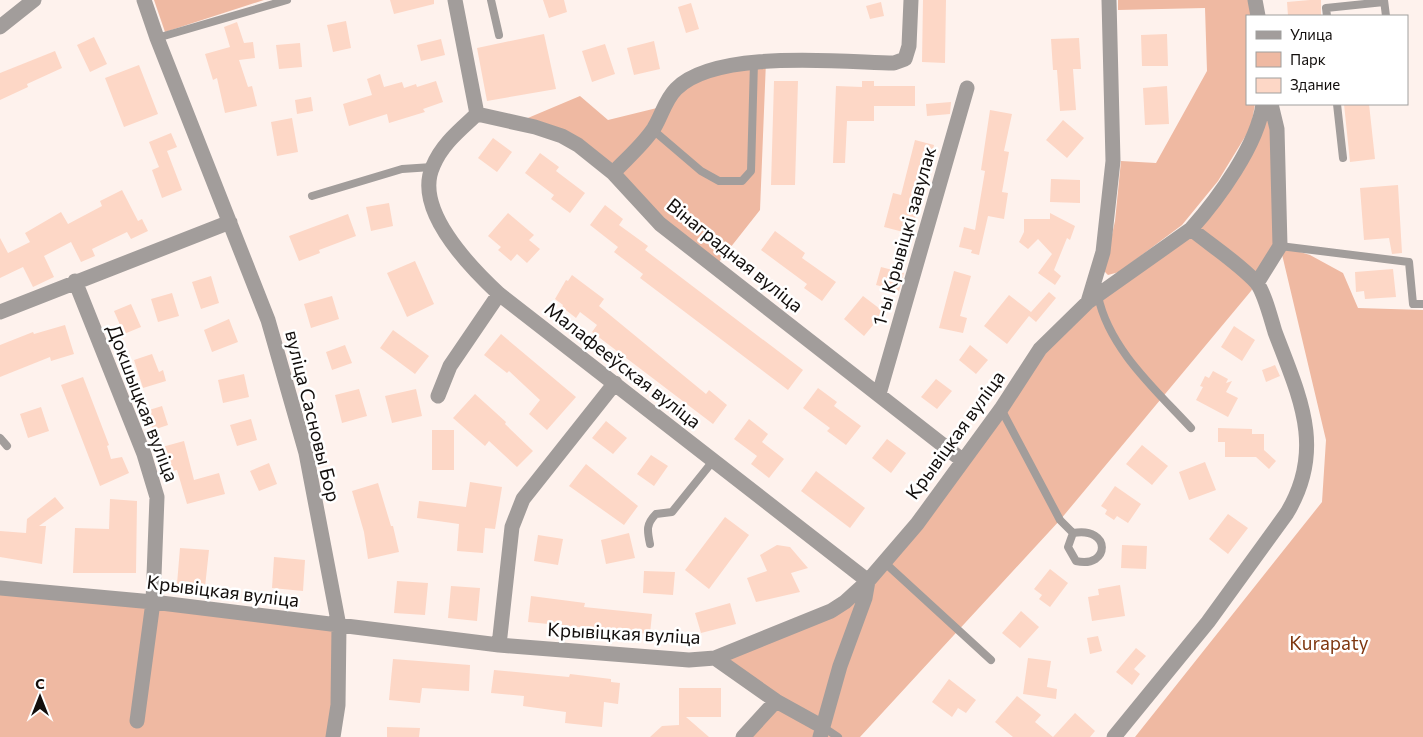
<svg xmlns="http://www.w3.org/2000/svg" width="1423" height="737" font-family="Commissioner,sans-serif">
<style>
.green{fill:#efb9a2}
.building{fill:#fdd7c6}
.lines{fill:none;stroke-linecap:round;stroke-linejoin:round}
.lane{stroke:#a29d9b;stroke-width:8}
.street{stroke:#a29d9b;stroke-width:15}
.labels{text-anchor:middle;stroke-width:5;stroke-linejoin:round;paint-order:stroke}
.street-label{font-size:19px;fill:#120e0c;stroke:#fff}
.park-label{font-size:19px;fill:#7f3710;stroke:#fff}
</style>
<rect width="100%" height="100%" fill="#fef2ed"/>
<path class="green" d="M154,0H264L165,32Z
M1118,0H1250L1253,16H1247V104H1255L1251,127L1218,181L1182,225L1119,272L1108,275L1105,272V266L1115,221L1121,161L1156,163L1207,71L1205,8L1118,10Z
M766,61L760,210L715,267L578,145L516,123L580,96L608,120L665,106L677,87Z
M1271,104L1280,246L1310,255L1343,273L1358,308L1423,310V737H1135L1322,502L1326,440L1280,246L1251,291L1060,520L860,737H743L776,701L715,658L816,619L868,581L1040,349L1191,229Z
M0,588L339,626L333,737H0Z"/>
<path class="building" d="M390,0H434V4L394,14Z
M543,0H564L567,12L549,18Z
M923,0H946L945,63L922,62Z
M1310,0H1321V16H1288L1287,2Z
M881,2L884,16L870,19L866,6Z
M691,3L699,29L686,33L678,7Z
M346,21L351,48L333,52L327,25Z
M237,22L244,43L253,42L255,58L239,60L248,87L252,86L257,106L225,113L217,78L213,80L205,54L230,47L224,27Z
M544,34L556,89L487,101L477,48Z
M1167,34L1168,66H1142L1141,35Z
M94,37L107,64L90,72L77,45Z
M1079,38L1081,69H1073L1076,110L1060,111L1057,70H1053L1051,39Z
M441,39L445,55L421,61L417,45Z
M654,41L660,69L634,75L627,48Z
M300,43L302,67L279,69L276,45Z
M605,44L615,74L592,82L582,51Z
M55,51L62,68L27,84L28,87L0,100V73Z
M139,65L158,114L124,127L105,78Z
M380,74L384,87L402,82L404,88L416,84L417,87L436,81L443,102L423,109L425,112L389,123L387,114L349,126L343,104L372,95L367,79Z
M774,81H798L795,185H771Z
M862,81H874V86H915V106H874V121H847L845,163H833L836,86L862,87Z
M1167,86L1169,124L1145,125L1143,88Z
M311,97L313,111L297,114L295,100Z
M951,102L950,114L927,116L926,104Z
M1344,104H1369L1375,159L1350,162Z
M990,110L1012,114L1004,151L1009,152L1002,192L1008,193L1004,219L988,216L979,255L971,253L972,250L959,247L964,227L975,230L985,171L981,170Z
M292,118L298,152L277,156L271,122Z
M1063,120L1084,138L1067,158L1046,140Z
M171,133L177,147L167,151L182,190L162,198L152,170L159,167L149,142Z
M493,138L512,152L497,172L478,158Z
M915,140L934,145L911,234L884,227L893,193L901,195Z
M540,153L559,167L556,171L585,193L570,213L551,199L554,195L525,173Z
M1051,179L1080,180V203L1050,202Z
M1398,185L1402,253L1392,254L1389,238L1364,240L1360,188Z
M122,190L138,221L142,219L148,231L131,239L127,232L92,249L95,256L81,262L71,242L44,256L54,277L33,287L23,267L0,278V238L8,253L30,242L25,233L61,212L68,224L102,206L100,201Z
M389,203L393,226L371,231L366,207Z
M605,205L623,219L619,225L648,246L645,250L803,370L788,390L640,278L643,274L614,252L618,247L590,225Z
M508,213L534,235L529,240L540,249L527,263L517,254L511,261L498,250L501,247L488,236Z
M1050,213L1075,226L1070,240L1067,238L1054,270L1061,276L1055,285L1038,273L1052,254L1038,239L1028,249L1019,242L1024,232V219H1050Z
M348,214L356,236L319,250L320,253L299,261L289,236Z
M775,231L805,253L802,258L836,282L822,301L804,288L807,284L761,250Z
M415,261L434,304L407,317L387,273Z
M881,267L904,273L899,291L876,285Z
M1393,269L1396,297L1365,299L1364,291L1356,292L1355,272Z
M954,271L971,276L960,316L967,318L963,333L939,328Z
M572,275L604,299L599,306L706,394L709,390L727,405L713,424L592,332L597,325L580,312L576,318L562,307L563,305L555,299L566,280L568,281Z
M211,276L219,303L201,309L192,282Z
M1049,292L1056,298L1036,322L1029,316L1007,344L984,326L1009,295L1031,312Z
M172,293L179,316L158,322L151,299Z
M332,296L339,319L311,328L304,304Z
M863,296L884,312L864,336L844,319Z
M131,304L141,327L124,334L114,311Z
M229,319L238,342L212,352L204,330Z
M65,325L74,354L51,361L50,357L0,377V345L33,332L34,334Z
M1234,326L1255,340L1242,361L1221,347Z
M393,330L429,356L415,374L380,348Z
M501,334L576,397L547,430L529,414L540,400L509,371L507,373L484,355Z
M345,345L352,363L332,370L326,352Z
M970,345L988,360L976,374L959,360Z
M152,354L159,372L163,370L166,381L143,388L134,360Z
M1275,365L1280,376L1266,382L1262,370Z
M1213,371L1228,379L1226,383L1232,381L1226,392L1238,398L1228,417L1196,400L1203,387L1200,386L1205,376L1209,378Z
M244,374L249,397L223,403L218,380Z
M83,377L109,445L107,446L111,459L122,457L129,473L100,486L61,385Z
M936,379L952,391L937,409L921,397Z
M818,388L837,402L834,406L861,426L846,445L827,431L830,428L803,408Z
M359,389L367,416L342,423L335,395Z
M416,389L422,416L392,423L385,396Z
M475,394L506,422L505,424L533,451L517,467L489,441L485,446L453,418Z
M162,406L168,425L153,430L146,411Z
M41,407L49,431L28,438L20,414Z
M251,419L257,440L237,446L230,425Z
M749,419L768,434L762,442L784,459L769,478L751,464L757,456L734,439Z
M606,421L627,438L613,454L592,438Z
M1218,428L1252,429V434H1264V450L1276,461L1269,469L1256,457H1225V442H1218Z
M432,430H454V470H432Z
M887,439L906,453L891,473L872,458Z
M184,441L194,480L219,473L225,494L187,504L177,470L168,472L162,447Z
M1142,445L1168,466L1152,485L1126,464Z
M651,455L668,466L654,486L637,474Z
M1205,462L1216,490L1189,500L1179,472Z
M269,463L277,484L259,491L250,471Z
M586,464L638,506L624,525L569,486Z
M816,471L865,508L850,528L801,491Z
M470,482L502,487L495,529L485,528L483,553L457,551L459,524L417,518L419,501L466,507Z
M378,483L391,526H393L399,552L368,559L364,532L352,491Z
M1115,486L1141,504L1128,523L1117,516L1114,520L1105,514L1107,510L1101,506Z
M55,497L64,508L39,526H46L42,564L0,557V531L26,533L27,519Z
M110,499L137,501L136,573H73L75,528L109,529Z
M1228,514L1248,528L1228,554L1209,539Z
M725,517L749,535L709,589L685,570Z
M629,533L635,558L606,564L601,540Z
M538,535L563,539L558,565L534,561Z
M777,545L790,547L808,568L791,573L800,592L756,602L747,578L767,571L760,555Z
M1122,545L1147,546L1146,569L1121,568Z
M180,548L209,550L205,587L177,584Z
M274,557L305,560L303,591L272,588Z
M1050,569L1068,583L1050,607L1039,599L1042,595L1034,589Z
M644,571L675,572L673,595L643,593Z
M397,581L428,583L425,615L394,613Z
M1120,585L1125,616L1092,621L1088,597L1099,595L1098,589Z
M451,586L480,588L477,621L448,618Z
M531,596L585,603L584,607L652,614L650,634L528,622Z
M730,603L736,624L701,633L695,613Z
M1021,611L1039,627L1020,648L1002,633Z
M1098,636L1102,651L1090,654L1087,638Z
M1136,648L1146,656L1134,669L1140,674L1132,685L1116,672Z
M1028,658L1051,661L1047,687L1057,689L1056,699L1023,694Z
M393,659L470,665L469,691L422,688L420,703L389,700Z
M494,670L569,677L570,674L611,679V682L620,683L618,704L604,702L602,727L565,723L566,712L523,706L524,696L491,693Z
M949,679L976,700L966,713L958,708L952,717L932,702Z
M679,688H721V717H686L709,737H650L662,726L679,725Z
M1017,696L1041,715L1035,722L1053,737H1013L995,722Z
M1075,713L1095,731L1090,737H1053Z
M387,727L420,728L419,737H387Z"/>
<g class="lines">
<path class="lane" d="M491,0L499,35
M1384,0L1386,16
M1327,16L1326,8L1384,2
M157,38L287,0
M1337,104L1343,158
M653,130L701,171L719,181H742L751,171L754,62
M312,196L402,169L432,167
M1280,246L1409,262L1413,304H1423
M1098,296C1109,349 1156,390 1191,428
M1001,409L1060,520L1073,533C1112,526 1110,569 1076,561L1068,547L1073,533
M0,438L7,446
M650,544C647,530 646,524 656,514L672,512L713,461
M884,562L991,660
M823,727L838,737"/>
<path class="street" d="M144,0L157,38L268,320L306,453L339,626L338,705L333,737
M455,0L477,114
M1255,0L1258,16
M0,27L34,0
M613,173C626,159 643,145 654,128C662,115 665,100 676,89C715,49 840,62 894,63L905,59L909,46L911,0
M75,281L144,454L157,497L153,602L137,721
M1257,283L1280,246L1277,129L1271,104
M1088,302L1191,229C1218,199 1258,144 1263,104
M0,312L230,222
M879,394L967,88
M438,396L450,366L499,294
M868,581L499,294C470,267 413,209 433,166C442,144 460,130 477,114L535,127L562,136L578,145L613,173L660,224L962,460
M0,588L153,602L499,645L689,660L715,658L831,611L845,602L868,581L917,524L1001,409L1040,349L1088,302L1103,252L1113,161L1109,0
M499,645L512,527L523,499L615,383
M715,658L776,701L823,727
M743,737L776,701
M820,737L840,666L865,598L868,581
M1114,737L1208,622L1287,513C1326,448 1299,396 1275,332C1271,319 1264,291 1256,282C1237,262 1212,246 1191,229"/>
</g>
<g class="labels">
<g class="street-label">
<text transform="translate(904 236) rotate(-74)" y="7">1-ы Крывіцкі завулак</text>
<text transform="translate(735 255) rotate(39)" y="7">Вінаградная вуліца</text>
<text transform="translate(623 365) rotate(38)" y="7">Малафееўская вуліца</text>
<text transform="translate(143 403) rotate(69)" y="7">Докшыцкая вуліца</text>
<text transform="translate(313 416) rotate(76)" y="7">вуліца Сасновы Бор</text>
<text transform="translate(955 435) rotate(-54)" y="7">Крывіцкая вуліца</text>
<text transform="translate(223 591) rotate(7)" y="7">Крывіцкая вуліца</text>
<text transform="translate(624 633) rotate(3)" y="7">Крывіцкая вуліца</text>
</g>
<g class="park-label">
<text x="1329" y="650">Kurapaty</text>
</g>
</g>
<rect x="1246" y="15" width="162" height="90" fill="#ffffff" stroke="#a09f9e"/>
<rect x="1256" y="31" width="25" height="8" fill="#a29d9b" stroke="#a09f9e"/>
<text x="1290" y="40" font-size="15" fill="#120e0c">Улица</text>
<rect x="1256" y="52" width="25" height="15" fill="#efb9a2" stroke="#a09f9e"/>
<text x="1290" y="65" font-size="15" fill="#120e0c">Парк</text>
<rect x="1256" y="78" width="25" height="15" fill="#fdd7c6" stroke="#a09f9e"/>
<text x="1290" y="90" font-size="15" fill="#120e0c">Здание</text>
<g transform="translate(40 697)" stroke="#ffffff" stroke-width="4" paint-order="stroke">
<path d="M0-4L9 19L0 12L-9 19Z" fill="#120e0c"/>
<text y="-8" font-size="14" font-weight="bold" text-anchor="middle" fill="#120e0c">С</text>
</g>
</svg>
